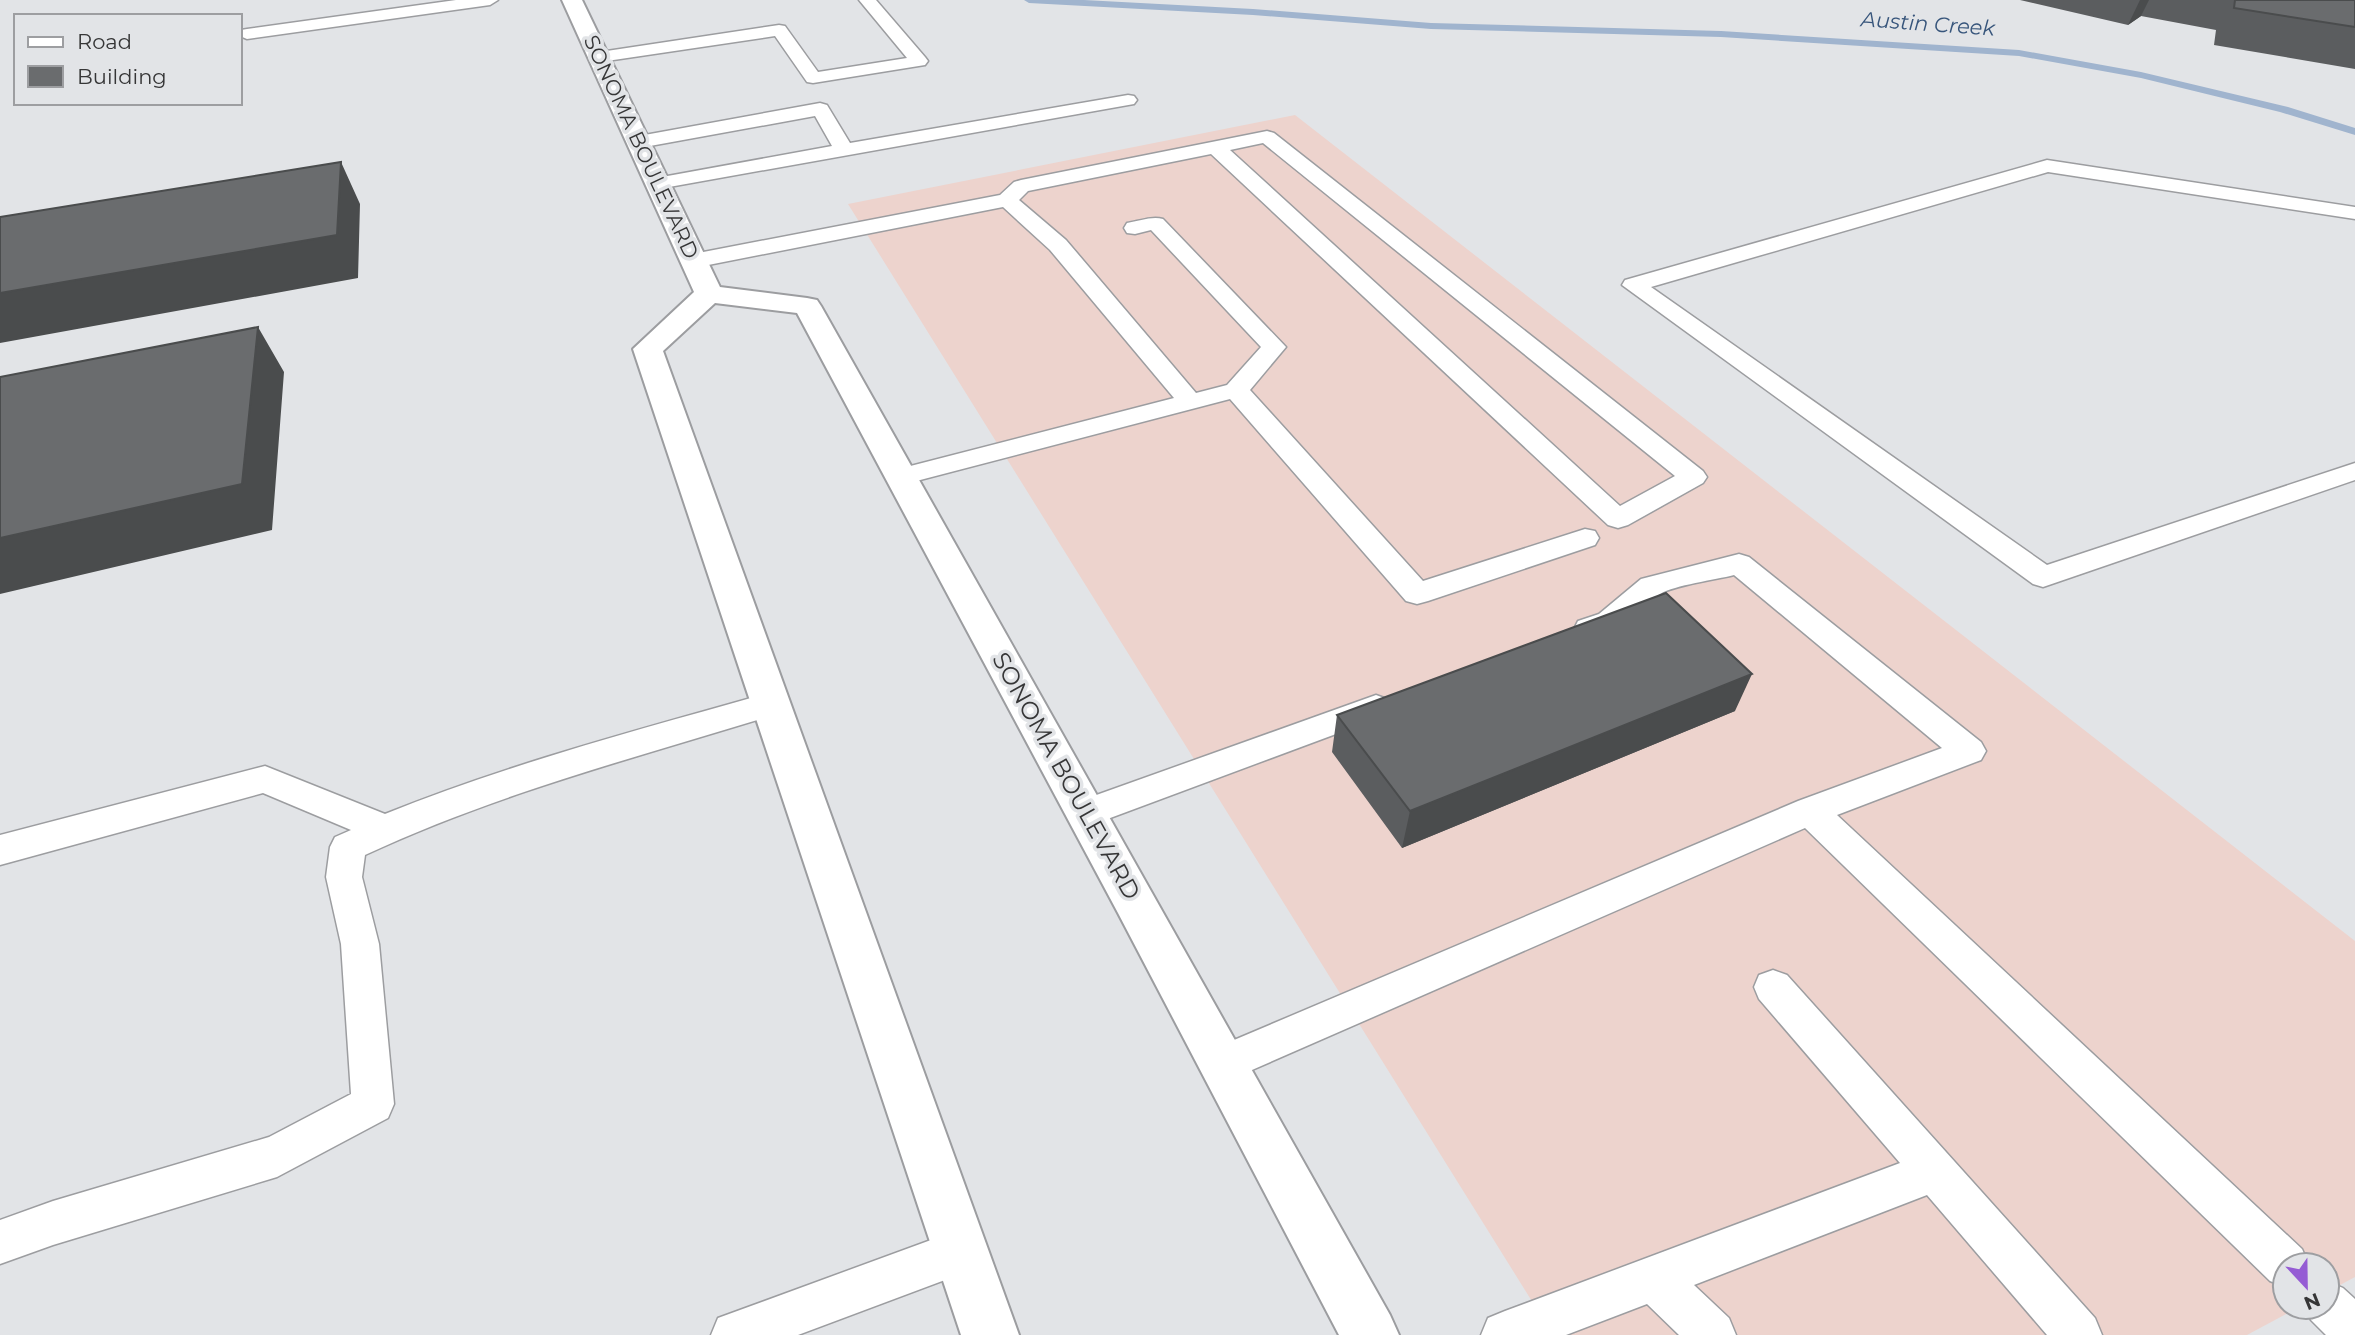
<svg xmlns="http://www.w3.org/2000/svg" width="2355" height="1335" font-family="Montserrat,sans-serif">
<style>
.commercial{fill:#edd3cd}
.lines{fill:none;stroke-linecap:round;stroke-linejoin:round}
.stream{fill:#a0b4ce;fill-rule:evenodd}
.service-casing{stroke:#9c9da0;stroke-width:3}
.primary-casing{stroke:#9c9da0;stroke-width:4}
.service{fill:#fff;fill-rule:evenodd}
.primary{fill:#fff;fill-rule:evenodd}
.wall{fill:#5b5d5f}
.shaded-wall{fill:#4a4c4d}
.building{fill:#6a6c6e;stroke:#4a4c4d;stroke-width:2}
.labels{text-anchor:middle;stroke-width:7;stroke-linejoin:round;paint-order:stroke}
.far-water-label{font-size:21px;font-style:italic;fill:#37557b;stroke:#e2e4e7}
.far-street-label{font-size:21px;fill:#363637;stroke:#e2e4e7}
.street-label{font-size:24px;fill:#363637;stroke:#e2e4e7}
</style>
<rect width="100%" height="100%" fill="#e2e4e7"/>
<path class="commercial" d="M1295,115L2355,941V1277L2327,1292V1265H2285V1307H2299L2247,1335H1553L848,204Z"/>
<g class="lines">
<path class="stream" d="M1024,0H1084L1253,9L1431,23L1721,31L2019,50L2141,72L2288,107L2355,128V135L2280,112L2141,78L2019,56L1721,37L1431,29L1253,15L1029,3Z"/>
<g class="service-casing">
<path id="service" d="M456,0H498L490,5L247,39L240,36L241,30L247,29Z
M859,0H876L925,57L928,61L925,65L813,83L807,82L775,36L600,62L591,57L600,52L779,25L785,26L818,72L907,58Z
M1128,95L1134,96L1137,100L1134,104L658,189L651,187L648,183L651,179L832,146L815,116L639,148L629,142L639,136L820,103L827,105L850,143Z
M1267,131L1274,133L1703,471L1707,477L1703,483L1628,525L1618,528L1608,525L1211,154L1028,191L1019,200L1066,240L1196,393L1227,385L1261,347L1151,230L1135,234L1127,233L1124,228L1127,223C1139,221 1152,216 1163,219L1286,347L1250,390L1423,581L1585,529L1595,531L1599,538L1595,545L1428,601L1417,604L1406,601L1230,399L901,485L891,483L887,477L891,471L1174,398L1050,250L1003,207L693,268L685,266L682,261L685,256L693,254L1000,195L1014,182L1021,180ZM1263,143L1675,476L1620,506L1230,150Z
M2047,160L2355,207V219L2048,172L1651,287L2047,565L2355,463V480L2043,587L2033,584L1622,285L1625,280Z
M1739,554L1749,557L1981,742L1986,751L1981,760L1837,815L2302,1249L2309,1265H2285V1287L2270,1281L1805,828L1236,1077L1222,1083L1208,1077L1202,1064L1208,1051L1798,801L1942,748L1734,575C1715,580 1675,585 1660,594C1633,609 1615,647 1578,637L1574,629L1578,621L1599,614L1641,579Z
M772,692L783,696L788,704L783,712C642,756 500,792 365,855L362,877L379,944L394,1104L388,1118L277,1177L53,1245L0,1264V1220L53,1201L269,1137L351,1094L341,944L326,877L330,847L335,837L351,830L263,793L0,865V835L265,766L385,814C511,763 642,729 772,692Z
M1376,695L1387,699L1392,707L1387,715L1086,827L1074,823L1069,813L1074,803Z
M1773,970L1787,975L2095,1318L2102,1335H2047L1927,1195L1694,1285L1729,1318L1736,1335H1679L1647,1304L1566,1335H1481L1488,1318L1505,1311L1900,1163L1759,999L1754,987L1759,975Z
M961,1229L977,1236L984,1252L977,1268L798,1335H711L718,1318Z
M2327,1281L2343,1288L2355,1299V1335H2326L2311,1320L2305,1307H2327Z"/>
</g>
<g class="primary-casing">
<path id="primary" d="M562,0H582L720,287L807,298L817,300L821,306L1390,1315L1399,1335H1339L1118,913L797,313L715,303L663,351L1019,1335H961L633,349L694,292Z"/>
</g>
<use href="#service" class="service"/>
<use href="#primary" class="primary"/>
</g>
<path class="wall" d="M2020,0H2355V69L2214,45L2216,30L2141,16L2128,25Z
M1735,711L1402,848L1332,752L1337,715Z"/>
<path class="shaded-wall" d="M2140,0H2149L2141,16L2128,25Z
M341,162L360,204L358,278L0,343V293Z
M258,327L284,372L272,530L0,594V538Z
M1752,674L1735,711L1402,848L1410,811Z"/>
<path class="building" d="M2235,0H2355V27L2234,8Z
M341,162L337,235L0,293V217Z
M258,327L242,484L0,538V377Z
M1666,593L1752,674L1410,811L1337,715Z"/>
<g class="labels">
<g class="far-water-label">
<text transform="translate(1928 24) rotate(4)" y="7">Austin Creek</text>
</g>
<g class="far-street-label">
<text transform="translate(641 147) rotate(65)" y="7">SONOMA BOULEVARD</text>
</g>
<g class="street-label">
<text transform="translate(1066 776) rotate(61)" y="8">SONOMA BOULEVARD</text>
</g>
</g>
<rect x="14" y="14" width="228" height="91" fill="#e2e4e7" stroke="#9d9ea1" stroke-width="2"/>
<rect x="28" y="37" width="35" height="10" fill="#ffffff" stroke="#9d9ea1" stroke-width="2"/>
<text x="77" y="49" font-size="21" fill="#363637">Road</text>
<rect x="28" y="66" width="35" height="21" fill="#6a6c6e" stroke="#9d9ea1" stroke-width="2"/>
<text x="77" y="84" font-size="21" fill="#363637">Building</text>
<g transform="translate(2306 1286) rotate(158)"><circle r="33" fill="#e2e4e7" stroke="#9d9ea1" stroke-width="2"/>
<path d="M0-5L12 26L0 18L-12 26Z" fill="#955cd4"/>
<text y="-10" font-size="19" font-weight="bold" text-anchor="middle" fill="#363637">N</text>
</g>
</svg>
